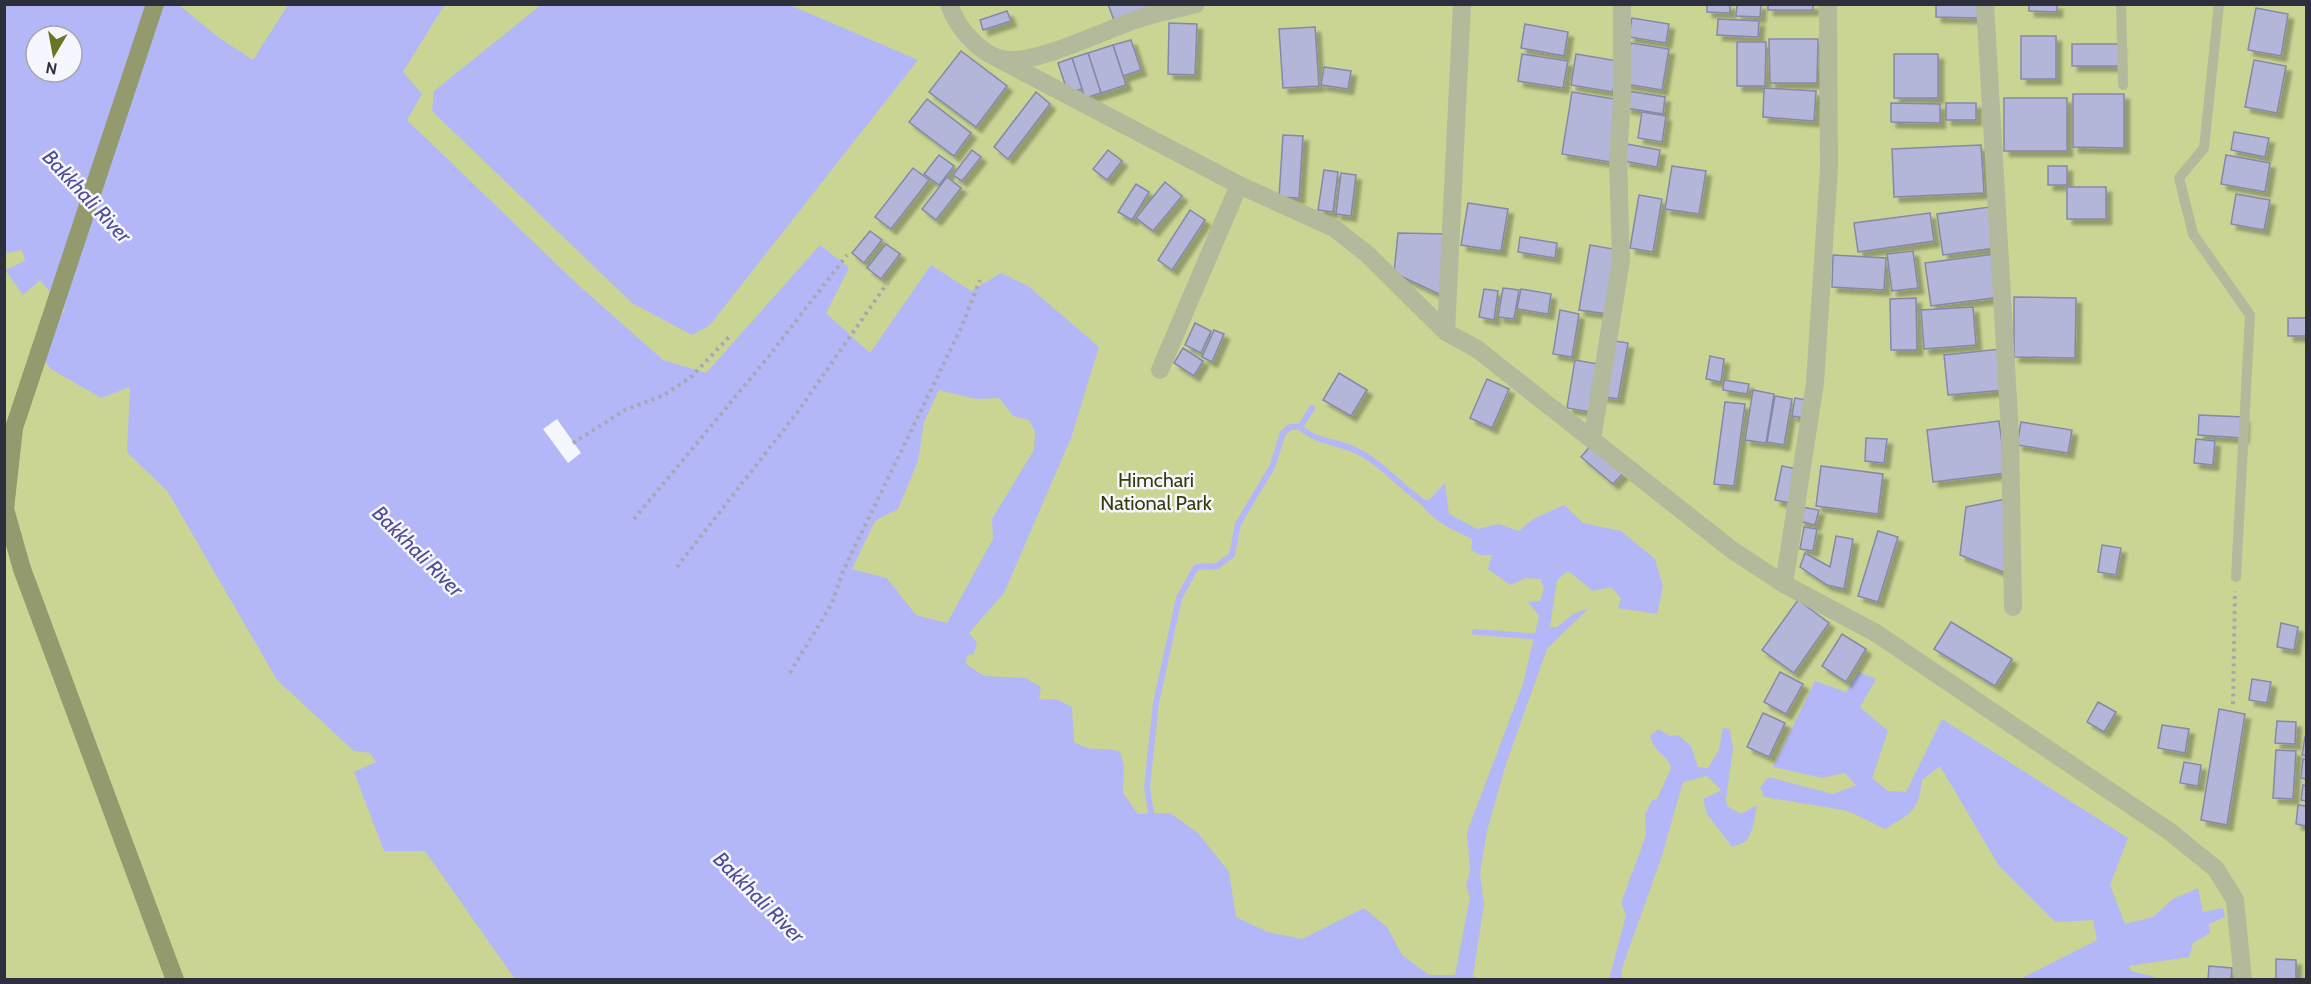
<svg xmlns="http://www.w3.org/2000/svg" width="2311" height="984" font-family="Cabin,sans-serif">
	<defs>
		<filter id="shadow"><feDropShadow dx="5.5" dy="5.5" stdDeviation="1.5" flood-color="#0004"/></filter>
	</defs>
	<rect width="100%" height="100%" fill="#f6f6fe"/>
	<path fill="#cad594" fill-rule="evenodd" d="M5 5H2306V979L5 980ZM36 36H72V72H36Z"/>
	<g fill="#b3b7f7" fill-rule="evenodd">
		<path d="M445 4 403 72 422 94 407 120 575 282 663 360 706 373 820 245 849 268 826 313 870 353 931 265 971 291 1001 273 1028 286 1099 347 1071 438 1004 593 969 633 977 643 974 654 967 655 966 664 984 676 1025 678 1041 687 1039 700 1056 699 1072 707 1074 742C1095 754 1101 745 1120 752L1124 765 1123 793 1138 814 1170 813 1198 833 1229 872 1236 917 1268 932 1302 939 1364 908 1387 927 1402 955 1429 975H1455L1470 897 1466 886 1470 870 1467 832 1523 684 1539 616 1528 602 1540 601 1544 589 1541 579 1526 578 1510 585 1488 569 1492 555H1481L1471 550 1472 539C1450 529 1431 520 1418 500H1429L1445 483 1449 514 1477 529 1499 524 1519 531 1533 519 1564 505 1583 523 1621 531 1655 559 1663 586 1657 614 1618 608 1621 598 1611 587 1593 591 1568 571 1557 580 1550 627H1557L1573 614 1589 608 1547 649 1506 764 1487 831 1480 874 1484 904 1473 976 1479 979H515L425 851H384L354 772 376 762 370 753 354 751 277 680 168 492 127 452 130 387 101 398 51 369 32 345 65 310 40 280 23 295 5 270 25 261 22 250 5 253V5H179L218 37 253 60 288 5ZM36 36H72V72H36ZM939 390 976 399 999 398 1013 416 1029 420 1035 432 1034 450 992 519 993 539 947 623 916 615 887 578 852 569 875 521 898 509 918 461 924 422Z"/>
		<polygon points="541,5 790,5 918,60 710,325 692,335 632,303 432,111 434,91"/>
		<path d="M1859 672 1876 679 1860 707 1888 731 1872 778 1888 791 1906 792 1942 719 2128 838 2110 885 2125 924 2153 917 2173 899 2198 888 2203 912 2223 908 2225 917 2209 924 2210 933 2193 943 2189 957 2129 966 2131 971 2155 977V979H2020L2097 940 2093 920 2055 922 1999 866 1940 766 1922 780C1918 813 1912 812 1885 829L1848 811 1764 797 1760 787 1769 777 1833 794 1856 785 1845 773 1822 778 1773 767 1815 681 1846 692Z"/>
		<path d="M1723 727 1730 730 1733 749 1726 799 1727 806 1741 814 1757 805 1753 827 1747 841 1732 847 1707 814 1703 799 1721 790 1707 776 1683 782 1661 859 1622 968V979H1609L1626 915 1621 903 1646 835 1645 815 1652 800 1657 799 1671 768C1667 753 1656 756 1650 736L1658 729 1670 736 1678 735 1691 746 1698 767 1708 768 1719 750Z"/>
	</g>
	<polygon fill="#f6f6fe" points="557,419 581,453 568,463 543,429"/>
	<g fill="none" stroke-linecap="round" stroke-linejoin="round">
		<g stroke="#b3b7f7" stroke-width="6">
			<polyline points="1300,427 1312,408"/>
			<polyline points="1475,632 1542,637"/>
			<path d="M1152 820 1147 787 1156 703 1179 598 1196 567 1217 566 1232 555 1238 524 1272 467 1283 433 1290 427H1300C1315 442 1336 441 1355 450 1383 463 1401 488 1426 504"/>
		</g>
	</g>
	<g fill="#b3b6d9" stroke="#8688a9" stroke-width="1.5" filter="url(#shadow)">
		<polygon points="1108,4 1154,4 1156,9 1115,23"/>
		<polygon points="1707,4 1730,4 1730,13 1707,12"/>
		<polygon points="1737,4 1761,4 1760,17 1736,16"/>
		<rect x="1768" y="4" width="45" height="6"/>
		<polygon points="1936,4 1979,4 1979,18 1936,17"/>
		<polygon points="2029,4 2057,4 2057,12 2029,11"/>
		<polygon points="2256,8 2288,14 2281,56 2248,50"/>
		<polygon points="1007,11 1011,21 983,30 980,20"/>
		<polygon points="1632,18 1669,24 1666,43 1629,37"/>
		<polygon points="1718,19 1759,21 1758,37 1717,35"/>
		<polygon points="1169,23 1197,24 1195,75 1168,74"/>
		<polygon points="1525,24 1568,32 1564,56 1521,48"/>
		<polygon points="1315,27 1319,86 1283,88 1279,29"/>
		<rect x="2021" y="36" width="35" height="43"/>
		<polygon points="1769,39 1818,39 1817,83 1770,83"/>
		<polygon points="1131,40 1141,70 1123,76 1113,45"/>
		<polygon points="1737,42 1766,42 1765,86 1737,86"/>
		<polygon points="1631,43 1669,49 1662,90 1625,84"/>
		<polygon points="2072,44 2120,44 2119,66 2072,66"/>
		<polygon points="1113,45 1126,85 1101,93 1088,53"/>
		<polygon points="961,51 1007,86 976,127 929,92"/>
		<polygon points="1088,53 1101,93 1085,98 1072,58"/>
		<polygon points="1522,54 1568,61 1563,88 1518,81"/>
		<polygon points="1576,54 1618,61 1613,92 1571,85"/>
		<rect x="1894" y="54" width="44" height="44"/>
		<polygon points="1072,58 1082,89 1068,93 1058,63"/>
		<polygon points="2254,60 2286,66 2277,113 2245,107"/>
		<polygon points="1324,67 1351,71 1348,89 1321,85"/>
		<polygon points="1764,88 1816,91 1814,121 1763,117"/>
		<polygon points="1628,91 1665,97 1663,114 1626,108"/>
		<polygon points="1036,92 1050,104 1008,159 994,147"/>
		<polygon points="1572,92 1620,100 1610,162 1562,154"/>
		<polygon points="2073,94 2124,94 2124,148 2073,147"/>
		<rect x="2004" y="98" width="63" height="53"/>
		<polygon points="927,99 971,133 954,156 909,122"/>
		<polygon points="1891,103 1940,104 1940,123 1891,122"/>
		<rect x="1946" y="103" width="30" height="17"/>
		<polygon points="1642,112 1666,116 1662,142 1638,138"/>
		<polygon points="2234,132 2269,138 2265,157 2231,150"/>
		<polygon points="1283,135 1303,136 1299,198 1279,197"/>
		<polygon points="1627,144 1660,150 1657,167 1624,161"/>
		<polygon points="1981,145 1984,193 1894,197 1892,149"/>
		<polygon points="972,150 981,157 962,181 953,175"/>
		<polygon points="1108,150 1122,161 1107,180 1093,169"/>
		<polygon points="939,155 954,166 939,185 924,174"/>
		<polygon points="2226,155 2270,163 2265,192 2221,184"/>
		<polygon points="1672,166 1706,171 1699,214 1665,209"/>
		<rect x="2048" y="166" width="19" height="19"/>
		<polygon points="913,168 929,180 891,229 875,217"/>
		<polygon points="1324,170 1338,172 1333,212 1318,210"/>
		<polygon points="1341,173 1356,175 1351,216 1336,214"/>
		<polygon points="947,177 961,188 936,220 922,209"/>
		<polygon points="1165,182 1182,196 1153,231 1136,218"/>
		<polygon points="1136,184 1149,192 1132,220 1118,212"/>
		<rect x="2067" y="187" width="39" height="32"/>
		<polygon points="2236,194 2270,200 2264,230 2231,224"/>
		<polygon points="1639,195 1662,199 1653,252 1630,248"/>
		<polygon points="1468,203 1508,209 1501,251 1461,245"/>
		<polygon points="1990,207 1996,248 1943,255 1937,214"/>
		<polygon points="1190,210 1205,220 1172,270 1158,260"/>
		<polygon points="1930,213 1934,241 1858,252 1854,223"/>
		<polygon points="870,231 882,240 864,263 852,253"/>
		<polygon points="1398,233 1450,234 1441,295 1394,273"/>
		<polygon points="1520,237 1557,243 1555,258 1518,252"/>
		<polygon points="886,244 900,254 881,279 867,268"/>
		<polygon points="1590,245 1619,250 1608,314 1579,310"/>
		<polygon points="1913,251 1918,288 1892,291 1887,254"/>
		<polygon points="1995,254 2001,297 1931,306 1925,263"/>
		<polygon points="1833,255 1886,258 1884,290 1832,287"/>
		<polygon points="1503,288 1519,290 1514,319 1498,317"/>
		<polygon points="1484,289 1498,291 1494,320 1479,317"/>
		<polygon points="1521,289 1551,294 1548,314 1517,309"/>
		<polygon points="2014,297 2076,298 2075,358 2014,357"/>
		<polygon points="1916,298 1917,350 1891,350 1890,299"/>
		<polygon points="1973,307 1976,345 1924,349 1921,310"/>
		<polygon points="1560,310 1579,314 1572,357 1553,354"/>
		<rect x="2288" y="318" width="18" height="18"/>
		<polygon points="1195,323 1211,331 1201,353 1185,345"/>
		<polygon points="1214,330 1224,334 1212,362 1202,357"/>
		<polygon points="1609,340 1628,343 1618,399 1600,396"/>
		<polygon points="1183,348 1203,361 1194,376 1174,363"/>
		<polygon points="2001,349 2005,390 1948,395 1944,355"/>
		<polygon points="1710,356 1724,359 1721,382 1706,379"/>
		<polygon points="1575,360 1598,364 1591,412 1567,408"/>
		<polygon points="1339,373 1367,390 1351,416 1323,400"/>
		<polygon points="1487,379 1509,389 1492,428 1470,418"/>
		<polygon points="1724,380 1749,384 1747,394 1723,390"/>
		<polygon points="1753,390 1774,394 1766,443 1745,440"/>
		<polygon points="1775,396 1792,399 1784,445 1767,442"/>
		<polygon points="1795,398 1807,400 1804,418 1792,416"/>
		<polygon points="1725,402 1745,404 1734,486 1714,484"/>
		<polygon points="2199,415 2244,417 2243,438 2198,435"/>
		<polygon points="1999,421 2006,473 1933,482 1927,430"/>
		<polygon points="2021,422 2072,430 2068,453 2017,445"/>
		<polygon points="1866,438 1887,439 1884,463 1865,461"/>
		<polygon points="2196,439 2215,441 2213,465 2194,463"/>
		<polygon points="1592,444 1625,471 1613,484 1581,457"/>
		<polygon points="1782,466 1797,469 1790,503 1775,500"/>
		<polygon points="1821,466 1883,474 1878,514 1816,506"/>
		<polygon points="2006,499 2006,573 1960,555 1966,507"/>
		<polygon points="1802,507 1819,510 1815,525 1799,521"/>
		<polygon points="1804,527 1817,529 1813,551 1800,549"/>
		<polygon points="1878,531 1898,537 1878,602 1858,596"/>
		<polygon points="1836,536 1853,539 1844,589 1827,585 1800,567 1805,553 1830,567"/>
		<polygon points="2102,545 2121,548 2116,575 2098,572"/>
		<polygon points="1798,600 1829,623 1794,673 1762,650"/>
		<polygon points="1951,622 2012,659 1995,686 1934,649"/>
		<polygon points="2281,623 2298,627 2294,650 2277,647"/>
		<polygon points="1842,634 1866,649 1846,682 1822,666"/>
		<polygon points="1780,672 1803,684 1786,714 1764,702"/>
		<polygon points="2252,679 2271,682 2267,703 2249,700"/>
		<polygon points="2098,702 2116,712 2104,732 2087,722"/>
		<polygon points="2219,709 2245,714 2227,825 2201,820"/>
		<polygon points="1763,713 1785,723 1769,757 1747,747"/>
		<polygon points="2277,721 2296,722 2295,744 2275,743"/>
		<polygon points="2162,725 2189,729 2185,753 2158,748"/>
		<polygon points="2305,737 2306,738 2306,756 2302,755"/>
		<polygon points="2276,750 2296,751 2293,799 2273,798"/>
		<polygon points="2303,759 2306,759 2306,779 2301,778"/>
		<polygon points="2184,762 2201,765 2198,786 2180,783"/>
		<polygon points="2303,785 2306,786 2306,801 2301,800"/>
		<polygon points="2298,805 2306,806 2306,826 2296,824"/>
		<polygon points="2276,959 2296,960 2296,980 2276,980"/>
		<polygon points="2209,966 2232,968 2231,980 2208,980"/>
	</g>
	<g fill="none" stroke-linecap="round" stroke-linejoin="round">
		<g stroke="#a6a7b1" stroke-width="4" stroke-dasharray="3 4.5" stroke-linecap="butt">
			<polyline points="573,443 625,410 664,395 691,377 731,335"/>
			<polyline points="634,519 765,361 847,255"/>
			<polyline points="677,567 799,410 888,282"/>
			<polyline points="790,673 832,603 843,571 961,328 980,280"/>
			<polyline points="2233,704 2235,591"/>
		</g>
		<g stroke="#b3b99b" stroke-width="10">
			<polyline points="2121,4 2123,85"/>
			<polyline points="2219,4 2204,148 2179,178 2193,234 2250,315 2236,577"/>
		</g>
		<g stroke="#b3b99b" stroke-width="18">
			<path d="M949 4C957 28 983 60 1011 60 1043 61 1105 30 1138 19 1157 13 1177 9 1196 4"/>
			<polyline points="1985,4 2010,434 2013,607"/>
			<polyline points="997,58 1239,185 1334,228 1367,254 1446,332 1477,349 1732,550 1784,584 1876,633 2169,831 2216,869 2235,900 2243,980"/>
			<polyline points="1446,332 1462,4"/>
			<polyline points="1160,370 1239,185"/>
			<polyline points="1592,440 1621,260 1618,158 1622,98 1622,4"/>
			<polyline points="1784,584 1815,383 1829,168 1828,4"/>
		</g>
		<polyline stroke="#929a6e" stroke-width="18" points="155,4 14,428 5,509 22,569 175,980"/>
	</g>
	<g text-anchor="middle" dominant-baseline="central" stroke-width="5" stroke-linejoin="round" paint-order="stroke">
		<g font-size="20" fill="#373d08" stroke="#f6f6fe">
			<text x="1156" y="480">Himchari<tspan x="1156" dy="23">National Park</tspan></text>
		</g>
		<g font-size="21" font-style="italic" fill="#4f4c98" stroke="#f6f6fe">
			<text transform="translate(87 196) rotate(47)">Bakkhali River</text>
			<text transform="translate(418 551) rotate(45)">Bakkhali River</text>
			<text transform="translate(759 897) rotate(45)">Bakkhali River</text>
		</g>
	</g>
	<rect width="2311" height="984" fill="none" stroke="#2e2f3d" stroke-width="12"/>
	<g transform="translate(54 54) rotate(190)"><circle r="28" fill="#f6f6fe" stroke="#a6a6b1" stroke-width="1.5"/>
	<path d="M0-4.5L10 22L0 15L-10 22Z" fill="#6b751f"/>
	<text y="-9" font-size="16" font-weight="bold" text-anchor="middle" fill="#2e2f3d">N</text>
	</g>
</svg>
